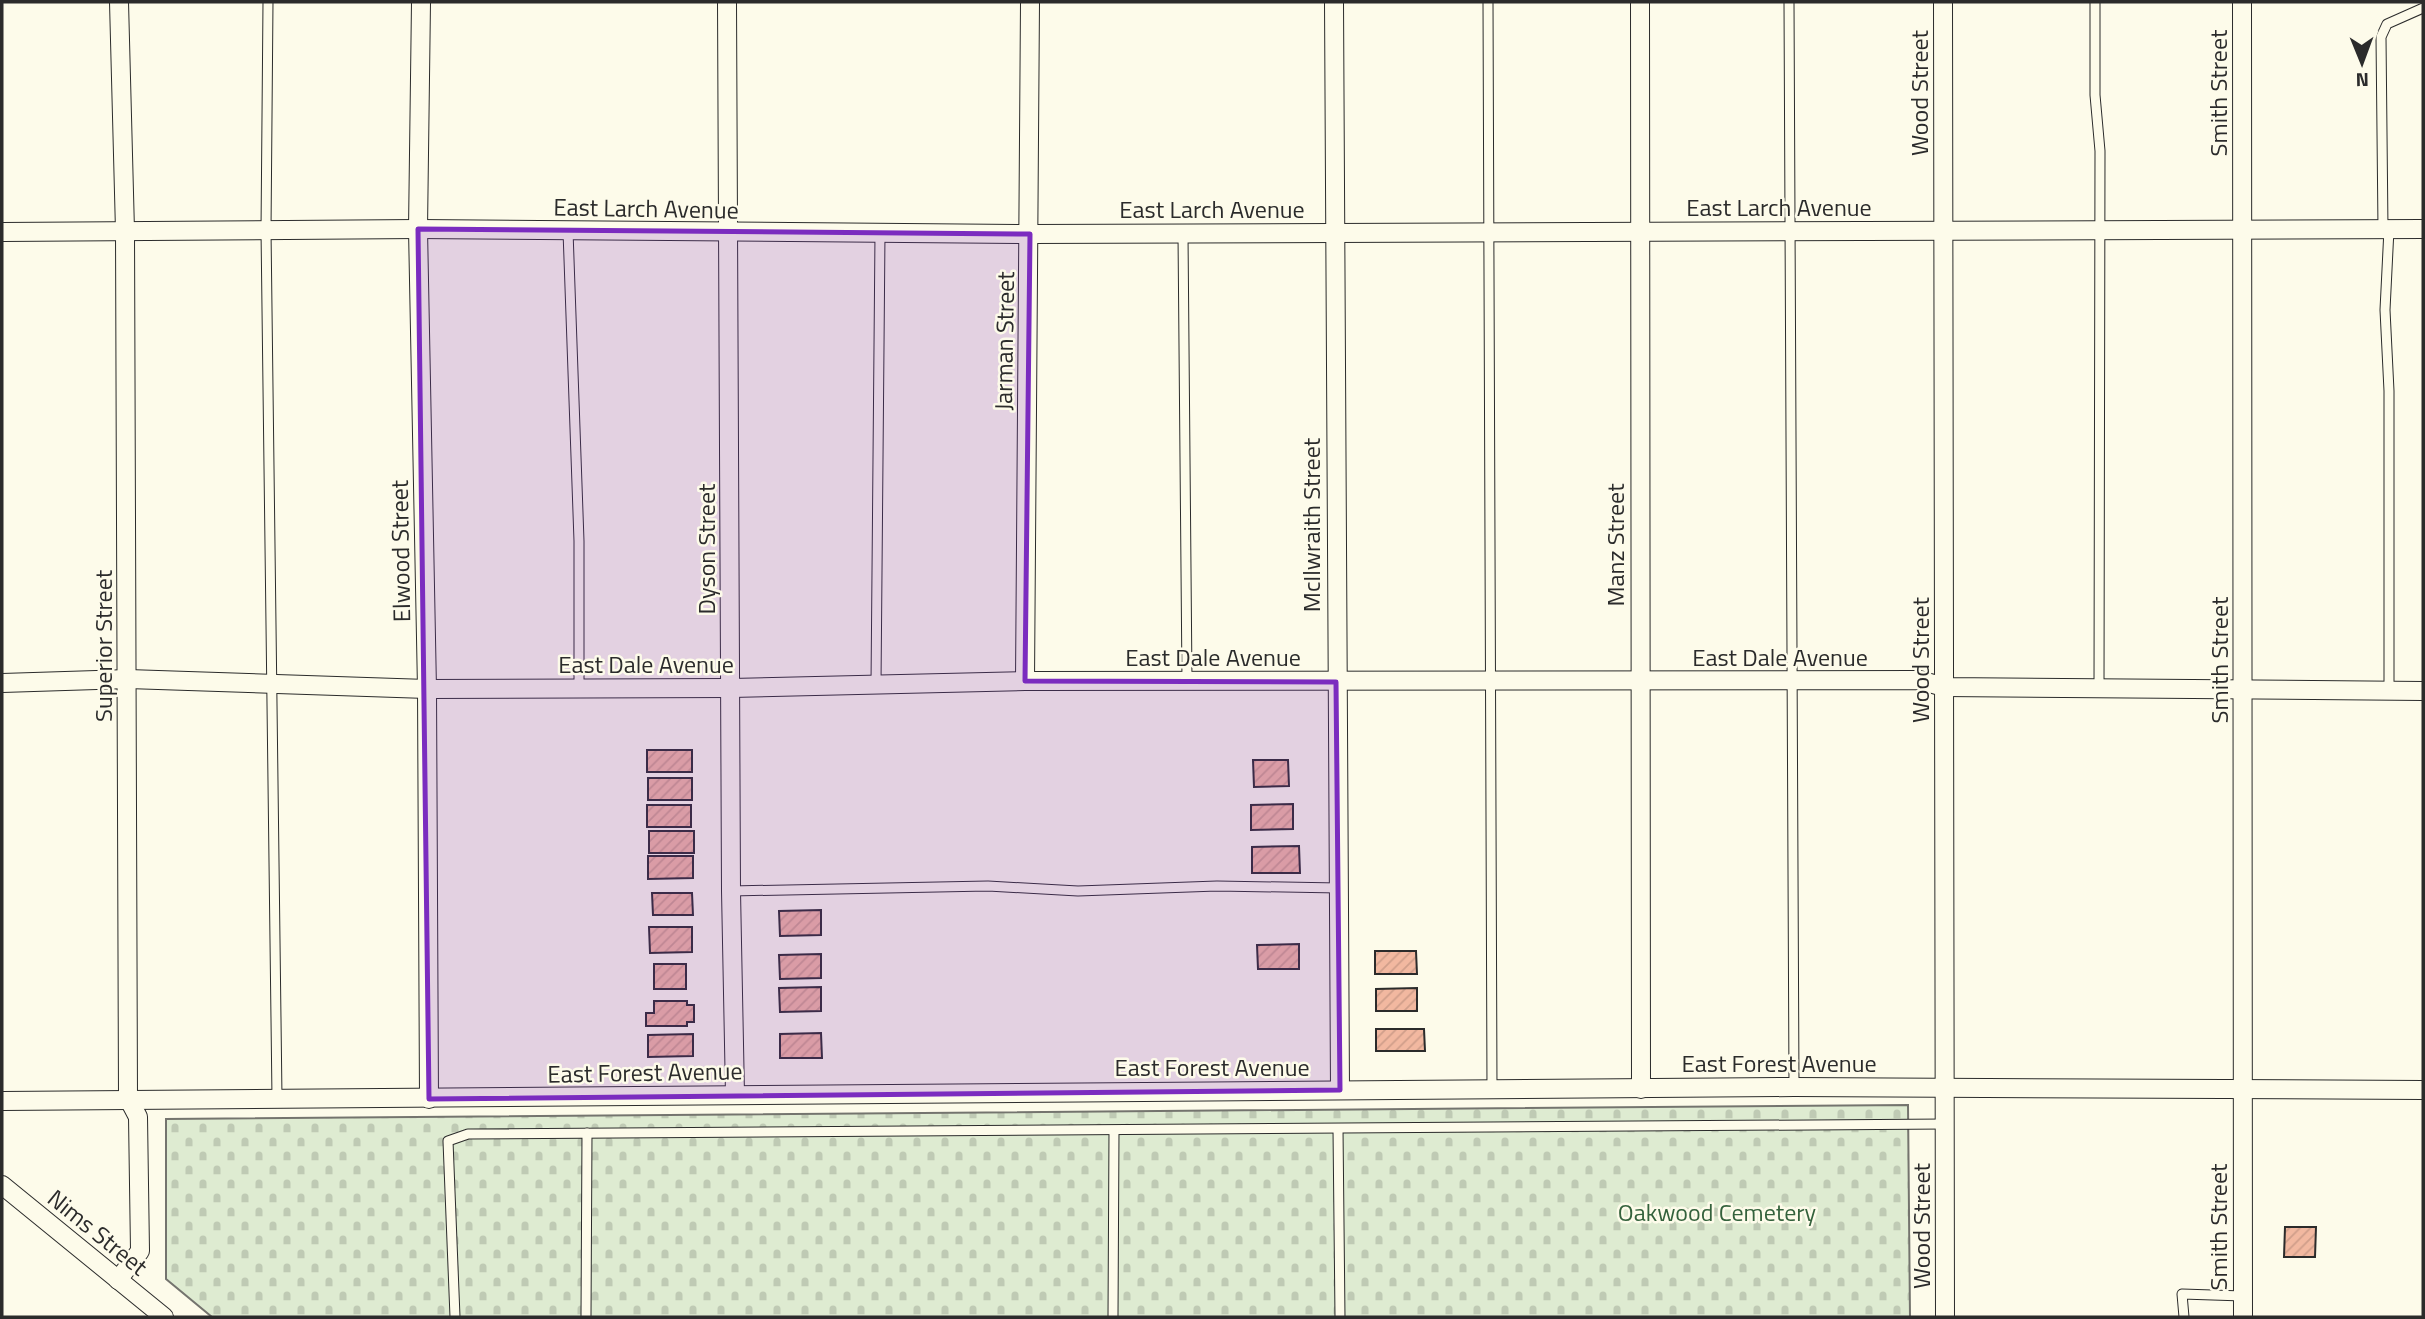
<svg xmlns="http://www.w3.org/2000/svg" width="2425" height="1319" font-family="'Titillium Web',sans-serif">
	<defs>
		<pattern id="cemetery-stones" width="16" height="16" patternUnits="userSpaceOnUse" patternTransform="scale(1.75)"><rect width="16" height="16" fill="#deebd1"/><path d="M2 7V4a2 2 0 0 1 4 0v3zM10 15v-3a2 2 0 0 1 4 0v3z" fill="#bfcab4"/></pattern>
		<pattern id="building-hatch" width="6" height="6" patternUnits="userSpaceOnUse" patternTransform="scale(1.75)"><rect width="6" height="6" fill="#f2b8a0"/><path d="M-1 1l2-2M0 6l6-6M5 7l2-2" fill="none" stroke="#d09e8a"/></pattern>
	</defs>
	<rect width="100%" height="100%" fill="#fdfbea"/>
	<polygon fill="url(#cemetery-stones)" stroke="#74746e" stroke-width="2" points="1908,1105 1910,1317 212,1317 166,1279 166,1119"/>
	<g fill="url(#building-hatch)" stroke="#2b2b2b" stroke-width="2">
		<rect x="647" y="750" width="45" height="22"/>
		<polygon points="1253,760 1288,760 1289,786 1254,787"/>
		<rect x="648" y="778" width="44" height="22"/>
		<polygon points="1293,804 1293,829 1251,830 1251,805"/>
		<rect x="647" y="805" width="44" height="22"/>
		<rect x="649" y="831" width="45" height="22"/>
		<polygon points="1299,846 1300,873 1252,873 1252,847"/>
		<polygon points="648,856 693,856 693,878 648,879"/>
		<polygon points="652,893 692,893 693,915 653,915"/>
		<polygon points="821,910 821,935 780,936 779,911"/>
		<polygon points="649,927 692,927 692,952 650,953"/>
		<polygon points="1299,944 1299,969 1258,969 1257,945"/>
		<polygon points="1375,951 1416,951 1417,974 1375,974"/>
		<polygon points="821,954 821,978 780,979 779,955"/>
		<rect x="654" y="964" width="32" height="25"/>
		<polygon points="821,987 821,1011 780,1012 779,988"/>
		<polygon points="1417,988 1417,1011 1376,1011 1376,989"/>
		<polygon points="654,1001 687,1001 687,1005 694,1005 694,1022 687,1022 687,1026 646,1026 646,1013 654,1013"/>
		<polygon points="1376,1029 1424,1029 1425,1051 1376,1051"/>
		<polygon points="821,1033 822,1058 780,1058 780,1034"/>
		<polygon points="693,1034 693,1056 648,1057 648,1035"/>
		<polygon points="2285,1227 2316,1227 2315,1257 2284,1257"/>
	</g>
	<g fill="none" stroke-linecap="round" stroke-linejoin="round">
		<defs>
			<g id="service">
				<polyline points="268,2 266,230 277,1098"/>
				<polyline points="1488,2 1492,1090"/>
				<polyline points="1789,2 1794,1087"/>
				<polyline points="2095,2 2095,95 2100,151 2099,689"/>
				<polyline points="2383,229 2381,37 2387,24 2423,8"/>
				<polyline points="568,231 579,541 579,689"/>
				<polyline points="1183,234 1187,681"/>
				<polyline points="876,685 880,234"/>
				<polyline points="2389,691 2389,391 2385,310 2389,229"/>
				<polyline points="731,891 988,886 1078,891 1217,886 1339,888"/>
				<polyline points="1338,1129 1340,1317"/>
				<polyline points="455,1317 448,1141 468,1134 1945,1124"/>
				<polyline points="586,1317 587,1133"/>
				<polyline points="1113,1317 1114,1131"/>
				<polyline points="2184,1317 2182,1294 2243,1296"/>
			</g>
			<g id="minor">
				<polyline points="421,2 418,229 427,689 429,1099"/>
				<polyline points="727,2 731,891 735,1095"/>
				<polyline points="1334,2 1340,1090"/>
				<polyline points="1640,2 1641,1089"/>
				<polyline points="1943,2 1945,1317"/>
				<polyline points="2242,2 2243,1317"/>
				<polyline points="2,232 418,229 1030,234 2423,229"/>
				<polyline points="1025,681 1030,2"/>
				<polyline points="2,683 128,679 427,689 731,688 1025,681 1919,680 1944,687 2423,691"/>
				<polyline points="2,1101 1794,1087 2423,1090"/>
				<polyline points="2,1185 164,1317"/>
				<polyline points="118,1280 140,1251 138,1117 128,1098 125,231 119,2"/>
			</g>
		</defs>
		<use href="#service" stroke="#2b2b2b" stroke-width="11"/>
		<use href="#minor" stroke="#2b2b2b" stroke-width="20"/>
		<use href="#service" stroke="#fdfbea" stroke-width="9"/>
		<use href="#minor" stroke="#fdfbea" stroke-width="18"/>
	</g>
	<path fill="#7b2cbf" fill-opacity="0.2" stroke="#7b2cbf" stroke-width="5" stroke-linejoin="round" d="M418 229 1030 234 1025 681 1336 682 1340 1090 429 1099Z"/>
	<g text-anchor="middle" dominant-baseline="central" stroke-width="5" stroke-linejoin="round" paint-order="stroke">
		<g font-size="24" fill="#2b2b2b" stroke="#fdfbea">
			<text transform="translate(1919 93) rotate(-90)">Wood Street</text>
			<text transform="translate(2218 93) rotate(-90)">Smith Street</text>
			<text x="1779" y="207">East Larch Avenue</text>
			<text transform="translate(646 208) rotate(1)">East Larch Avenue</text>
			<text x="1212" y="209">East Larch Avenue</text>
			<text transform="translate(1004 341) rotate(-89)">Jarman Street</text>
			<text transform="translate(1311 525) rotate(-90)">McIlwraith Street</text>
			<text transform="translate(1615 545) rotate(-90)">Manz Street</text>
			<text transform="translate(706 549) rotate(-90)">Dyson Street</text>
			<text transform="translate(400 551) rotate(-91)">Elwood Street</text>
			<text transform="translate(103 646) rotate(-90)">Superior Street</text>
			<text x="1213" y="657">East Dale Avenue</text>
			<text x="1780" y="657">East Dale Avenue</text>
			<text transform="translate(1920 660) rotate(-90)">Wood Street</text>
			<text transform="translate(2219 660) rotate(-90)">Smith Street</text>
			<text x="646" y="664">East Dale Avenue</text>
			<text x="1779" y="1063">East Forest Avenue</text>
			<text x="1212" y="1067">East Forest Avenue</text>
			<text transform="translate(645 1072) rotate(-1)">East Forest Avenue</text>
			<text transform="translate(1921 1226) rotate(-90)">Wood Street</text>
			<text transform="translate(2218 1227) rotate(-90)">Smith Street</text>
			<text transform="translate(98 1232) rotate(39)">Nims Street</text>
		</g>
		<g font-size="24" fill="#34623c" stroke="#fdfbea">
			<text x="1717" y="1212">Oakwood Cemetery</text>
		</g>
	</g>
	<rect width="2425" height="1319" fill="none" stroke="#2b2b2b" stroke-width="7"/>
	<g transform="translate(2362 63) rotate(179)" stroke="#fdfbea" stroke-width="5" paint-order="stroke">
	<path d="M0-5L12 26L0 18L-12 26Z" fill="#2b2b2b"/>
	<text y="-10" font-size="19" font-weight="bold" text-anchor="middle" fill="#2b2b2b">N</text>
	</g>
</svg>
